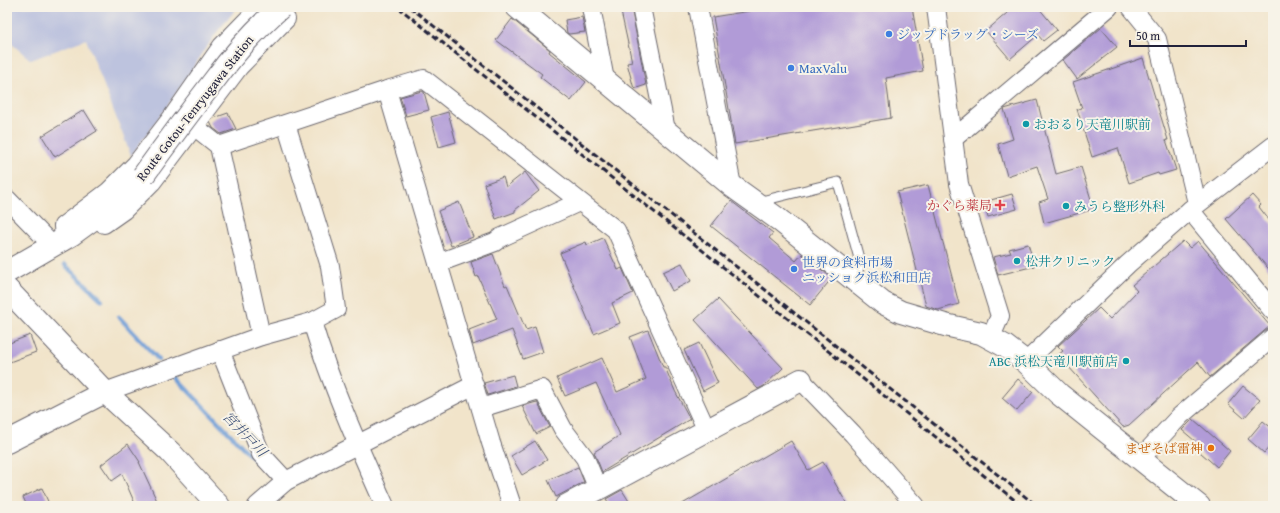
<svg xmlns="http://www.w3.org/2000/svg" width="1280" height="513" font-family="'Gentium Book Plus','Noto Serif JP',serif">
	<rect width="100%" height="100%" fill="#f7f3e8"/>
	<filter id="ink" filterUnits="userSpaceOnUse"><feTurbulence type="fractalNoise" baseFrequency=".025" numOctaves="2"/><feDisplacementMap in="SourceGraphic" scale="8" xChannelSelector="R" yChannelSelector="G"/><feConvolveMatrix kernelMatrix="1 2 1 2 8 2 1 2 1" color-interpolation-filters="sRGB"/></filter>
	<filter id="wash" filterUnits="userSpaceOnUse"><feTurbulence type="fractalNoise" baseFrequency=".012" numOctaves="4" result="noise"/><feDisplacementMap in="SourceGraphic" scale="16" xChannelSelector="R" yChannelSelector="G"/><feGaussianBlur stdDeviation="0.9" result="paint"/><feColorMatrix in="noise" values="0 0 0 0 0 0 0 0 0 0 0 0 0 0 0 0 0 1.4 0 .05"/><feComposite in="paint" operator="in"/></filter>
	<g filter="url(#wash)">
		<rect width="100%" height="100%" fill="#f1e4ca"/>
		<polygon fill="#bdc3de" points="7,7 238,7 217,32 168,105 131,156 86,39 31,60 7,40"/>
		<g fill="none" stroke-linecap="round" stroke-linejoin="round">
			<g stroke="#6d9cd6" stroke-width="4.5">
				<polyline points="65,265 102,300"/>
				<polyline points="119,317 159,360"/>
				<polyline points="174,376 257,462"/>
			</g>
		</g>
		<g id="blocks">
			<g fill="#b19bd7">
				<polygon points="620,7 631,7 646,85 634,89 627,63 632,62"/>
				<polygon points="774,7 912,7 923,71 886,78 891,118 735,144 713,17"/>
				<polygon points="1014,7 1038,7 1057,30 1043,41 1038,35 1010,59 986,31"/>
				<polygon points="582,17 585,32 569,34 567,33 565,20"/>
				<polygon points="512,19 550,50 549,52 586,82 571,101 540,77 542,74 496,40"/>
				<polygon points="1101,28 1117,47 1077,79 1063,60"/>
				<polygon points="1143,58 1168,140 1166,140 1176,170 1159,175 1158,173 1129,183 1118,148 1092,157 1077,109 1082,108 1073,82"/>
				<polygon points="422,91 424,92 429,110 406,116 400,97"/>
				<polygon points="1037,100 1056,174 1081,167 1094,209 1044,223 1039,202 1048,199 1037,166 1007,176 998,144 1013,139 1004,109"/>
				<polygon points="84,110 97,131 55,157 42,136"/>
				<polygon points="448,112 456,142 439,147 431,117"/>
				<polygon points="228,113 236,129 221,134 213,128 210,122 214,118"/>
				<polygon points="525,172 539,191 515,210 515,212 496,219 484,184 503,177 506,187"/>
				<polygon points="928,185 959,304 938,310 926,306 897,192"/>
				<polygon points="1012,194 1017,209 988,217 984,202"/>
				<polygon points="1252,195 1261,205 1259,207 1273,225 1273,274 1226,219"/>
				<polygon points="731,201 773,233 769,238 796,261 802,254 832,278 810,305 711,226"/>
				<polygon points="459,202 473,237 451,246 438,211"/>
				<polygon points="603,238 618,270 622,268 633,293 612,303 620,323 594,334 560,253 586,242 587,245"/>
				<polygon points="1183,241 1190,248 1198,241 1270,326 1210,377 1198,362 1129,425 1123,427 1058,355 1063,351 1058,346 1099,308 1110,319 1137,291 1132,285"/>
				<polygon points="1028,244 1035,266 998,275 993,257 1011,253 1009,249"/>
				<polygon points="493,254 505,286 507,285 526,330 535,327 543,352 523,359 512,330 473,345 469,330 497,319 478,276 476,277 471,262"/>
				<polygon points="682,263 691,281 672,291 663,272"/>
				<polygon points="718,299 783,368 764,386 758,389 695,320"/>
				<polygon points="648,330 663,367 665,367 675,391 690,419 602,472 594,452 620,435 596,383 565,396 557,378 602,358 617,392 646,379 630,337"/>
				<polygon points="30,335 36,352 7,363 7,344"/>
				<polygon points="699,343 718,383 703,391 684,350"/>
				<polygon points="513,375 516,386 488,395 484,383"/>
				<polygon points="1018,379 1033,392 1017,411 1002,398"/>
				<polygon points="1243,386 1260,400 1244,418 1228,404"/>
				<polygon points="537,402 550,427 536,434 522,406"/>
				<polygon points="1193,419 1230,451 1217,467 1192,445 1195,441 1182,430"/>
				<polygon points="1263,421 1273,429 1273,443 1264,453 1248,439"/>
				<polygon points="535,441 547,460 522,475 511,456"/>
				<polygon points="791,441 808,470 823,462 848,506 679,506"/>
				<polygon points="128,444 140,462 139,462 157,501 147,506 136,506 122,474 112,481 101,465"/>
				<polygon points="578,467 584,482 556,497 548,480"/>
				<polygon points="42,488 50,506 27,506 23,497"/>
				<polygon points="622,490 632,506 611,506 606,499"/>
			</g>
		</g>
	</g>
	<g filter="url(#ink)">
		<use href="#blocks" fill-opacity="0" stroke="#6a666d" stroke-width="1"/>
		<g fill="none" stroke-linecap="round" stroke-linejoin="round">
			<defs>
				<polyline id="lane" points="758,202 838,182 860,262 856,280"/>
				<g id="street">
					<polyline points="591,7 605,80"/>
					<polyline points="641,7 666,130"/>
					<polyline points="698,7 732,186"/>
					<polyline points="936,7 959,184 1000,316 991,337"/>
					<polyline points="1131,7 1157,39 1197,203"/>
					<polyline points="387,90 491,443 512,506"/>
					<polyline points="286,124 330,266 336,309 312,322"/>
					<polyline points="194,126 219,146 261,336"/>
					<polyline points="953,139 1109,7"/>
					<polyline points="219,146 387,90 424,79 616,230 707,431"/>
					<polyline points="7,199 53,246"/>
					<polyline points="1190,210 1273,146"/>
					<polyline points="104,224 124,210 152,182 239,67 286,19 275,7"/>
					<polyline points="64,239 63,226 108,192 136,164 173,116 222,46 260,7"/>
					<polyline points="438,263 495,242 500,238 579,202"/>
					<polyline points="220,350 261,454 286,481"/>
					<polyline points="1026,362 1128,264 1190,210 1273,311"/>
					<polyline points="801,380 853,434 916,506"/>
					<path d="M105 392 261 336 312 322C331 385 358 446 385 506"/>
					<polyline points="481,408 542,389 563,429 585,458 598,489"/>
					<polyline points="1140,459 1180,416 1273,337"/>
					<polyline points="257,506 286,481 474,385"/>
				</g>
				<g id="secondary">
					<polyline points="517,7 732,186 778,219 883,303 901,312 945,325 981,333 1005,346 1026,362 1059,394 1199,506"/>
					<polyline points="7,272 71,235 115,203 143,176"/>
					<polyline points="7,289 105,392 170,452 219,506"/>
					<polyline points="7,442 105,392"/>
					<polyline points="566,506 801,380"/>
				</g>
			</defs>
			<use href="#lane" stroke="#6a666d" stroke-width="11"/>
			<use href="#street" stroke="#6a666d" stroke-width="20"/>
			<use href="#secondary" stroke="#6a666d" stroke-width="24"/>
			<use href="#lane" stroke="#fff" stroke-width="9"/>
			<use href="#street" stroke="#fff" stroke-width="18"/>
			<use href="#secondary" stroke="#fff" stroke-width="22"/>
			<g stroke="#22223b" stroke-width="3" stroke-dasharray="6 3" stroke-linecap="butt">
				<polyline points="398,7 1022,506"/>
				<polyline points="410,7 1037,506"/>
			</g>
			<defs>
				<path id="secondary-bridge" d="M143 176C166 144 189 113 213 82 233 55 255 29 281 7"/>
			</defs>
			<use href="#secondary-bridge" stroke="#6a666d" stroke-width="24" stroke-linecap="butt"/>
			<use href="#secondary-bridge" stroke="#fff" stroke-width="22"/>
		</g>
	</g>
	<g fill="#3f7fe0" stroke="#f7f3e8" stroke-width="1.5">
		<circle cx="889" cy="34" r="4"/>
		<circle cx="791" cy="68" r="4"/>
		<circle cx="794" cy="269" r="4"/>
	</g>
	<g fill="#0f9aa8" stroke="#f7f3e8" stroke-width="1.5">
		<circle cx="1026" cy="124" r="4"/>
		<circle cx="1066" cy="206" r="4"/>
		<circle cx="1017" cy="261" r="4"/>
		<circle cx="1126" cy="361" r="4"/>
	</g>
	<path fill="#e0444e" stroke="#f7f3e8" stroke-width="1.5" d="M998 199h4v4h4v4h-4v4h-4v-4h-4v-4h4z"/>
	<circle fill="#e8710a" stroke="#f7f3e8" stroke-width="1.5" cx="1211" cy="448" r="4"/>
	<g text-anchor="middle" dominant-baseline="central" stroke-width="4" stroke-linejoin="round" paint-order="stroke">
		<g font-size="13" fill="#366cbe" stroke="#f7f3e8" text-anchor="start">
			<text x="897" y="34">ジップドラッグ・シーズ</text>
			<text x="799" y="68">MaxValu</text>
			<text x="802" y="262">世界の食料市場<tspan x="802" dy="15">ニッショク浜松和田店</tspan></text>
		</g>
		<g font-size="13" fill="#22223b" stroke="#f7f3e8">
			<text transform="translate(195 108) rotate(-52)">Route Gotou-Tenryugawa Station</text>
		</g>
		<g font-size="13" fill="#0d838f" stroke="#f7f3e8" text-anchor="start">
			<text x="1034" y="124">おおるり天竜川駅前</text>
			<text x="1074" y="206">みうら整形外科</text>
			<text x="1025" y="261">松井クリニック</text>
			<text x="1118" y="361" text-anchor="end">ABC 浜松天竜川駅前店</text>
		</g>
		<g font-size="13" fill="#be3a42" stroke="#f7f3e8" text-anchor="end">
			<text x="992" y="205">かぐら薬局</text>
		</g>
		<g font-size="13" fill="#c56008" stroke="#f7f3e8" text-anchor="end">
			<text x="1203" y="448">まぜそば雷神</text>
		</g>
		<g font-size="14" font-style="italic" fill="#405379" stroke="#f7f3e8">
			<text transform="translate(245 434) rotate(46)">宮井戸川</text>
		</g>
	</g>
	<rect width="1280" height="513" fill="none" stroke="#f7f3e8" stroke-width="24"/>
	<path d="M1130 40v6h116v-6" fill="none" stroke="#22223b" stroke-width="2"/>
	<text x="1136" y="40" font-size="12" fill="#22223b" stroke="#f7f3e8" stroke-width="3" paint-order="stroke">50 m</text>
</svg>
